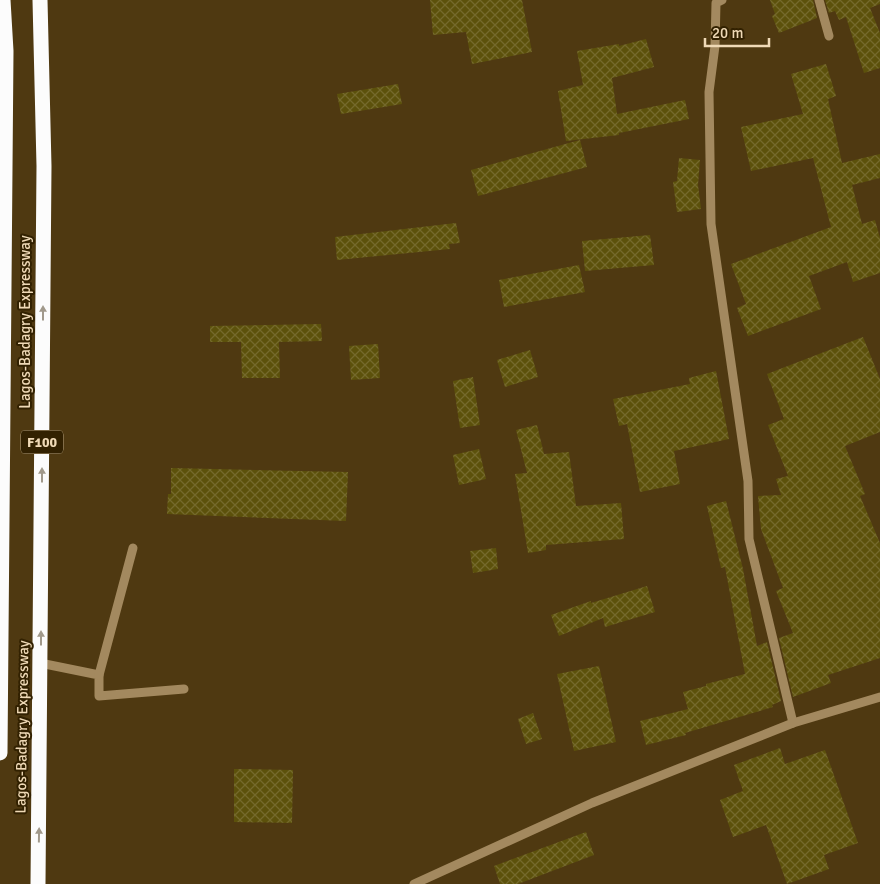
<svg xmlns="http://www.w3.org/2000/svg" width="880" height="884" font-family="Signika,sans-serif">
	<defs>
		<pattern id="building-cross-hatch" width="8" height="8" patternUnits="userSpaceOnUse" patternTransform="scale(1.25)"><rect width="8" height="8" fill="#5c510b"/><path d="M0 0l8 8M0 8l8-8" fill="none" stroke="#74692c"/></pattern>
	</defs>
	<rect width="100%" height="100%" fill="#4f3911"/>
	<g fill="url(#building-cross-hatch)">
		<polygon points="430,0 522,0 532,52 472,64 466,32 433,35"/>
		<polygon points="770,0 813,0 817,18 779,33 772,16 775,14"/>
		<polygon points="825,0 880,0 880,4 870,8 880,33 880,68 864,73 846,17 839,20 835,11 829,13"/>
		<polygon points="646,39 654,67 612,78 617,114 685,100 689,119 619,133 619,135 566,141 558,91 583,85 577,51 619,44 619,46"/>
		<polygon points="826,64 836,96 828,99 842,163 880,154 880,178 852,185 862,224 875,220 880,238 880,273 853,282 847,262 809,276 821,309 748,336 737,308 746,304 731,264 831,227 813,158 751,171 741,127 803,114 791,74"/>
		<polygon points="398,84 402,104 341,114 337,94"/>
		<polygon points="580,140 587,167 478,196 471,170"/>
		<polygon points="679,158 700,160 698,185 701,209 677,212 673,182 677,181"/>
		<polygon points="456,223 460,243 449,244 450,249 337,260 335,237"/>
		<polygon points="650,235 654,265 585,271 582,241"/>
		<polygon points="579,265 585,292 504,307 499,280"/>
		<polygon points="321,324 322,341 279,342 280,378 242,378 241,342 210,342 210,326"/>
		<polygon points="863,337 880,379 880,432 845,446 865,494 860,496 880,543 880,658 828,675 831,683 793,697 779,638 793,633 776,591 783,588 761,529 758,496 781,495 776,479 788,476 768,425 784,419 767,374"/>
		<polygon points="378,344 380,378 351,380 349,346"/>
		<polygon points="530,350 538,377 505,387 497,360"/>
		<polygon points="716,371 729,439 674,451 680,484 640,492 627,424 619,426 613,399 690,384 689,378"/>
		<polygon points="473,377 480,425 460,428 453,381"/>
		<polygon points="537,425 544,454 569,452 576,506 621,503 624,539 546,545 546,550 528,553 515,474 527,473 516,430"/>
		<polygon points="479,449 486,479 459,485 453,455"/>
		<polygon points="171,468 348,472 346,521 167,514 168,494 171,494"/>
		<polygon points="726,501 743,569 757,646 767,642 781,701 772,705 773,707 685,733 686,735 646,745 640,721 688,709 683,692 706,686 706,684 745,674 725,567 721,568 707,506"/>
		<polygon points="496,548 498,569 473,573 470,551"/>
		<polygon points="647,586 655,612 605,627 603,618 559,636 551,615 591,601 591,603"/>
		<polygon points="599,666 616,742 574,751 557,674"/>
		<polygon points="533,713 542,739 526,744 518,719"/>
		<polygon points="780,748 785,764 825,750 858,843 824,855 829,869 787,884 766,825 733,837 720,800 743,791 734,765"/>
		<polygon points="234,769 293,770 292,823 234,822"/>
		<polygon points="586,832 594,855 518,884 500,884 494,866"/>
	</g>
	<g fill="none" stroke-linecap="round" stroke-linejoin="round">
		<g stroke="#a3895f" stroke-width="9">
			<polyline points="722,0 716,3 715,46 709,92 711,224 748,481 749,539 793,723"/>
			<polyline points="819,0 829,36"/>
			<polyline points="40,663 99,675 99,696 184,689"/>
			<polyline points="99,675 133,548"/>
			<polyline points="414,884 592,803 793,723 880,697"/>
		</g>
		<g stroke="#fcfcfc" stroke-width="15">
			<polyline points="0,753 6,51 3,0"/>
			<polyline points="38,884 44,166 40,0"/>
		</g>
	</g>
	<defs><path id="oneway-solid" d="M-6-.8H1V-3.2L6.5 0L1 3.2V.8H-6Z" transform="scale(1.25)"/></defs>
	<g fill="#a1998b">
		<use href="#oneway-solid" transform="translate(43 313) rotate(-90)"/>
		<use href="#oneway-solid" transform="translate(42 475) rotate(-90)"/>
		<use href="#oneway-solid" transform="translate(41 638) rotate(-90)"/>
		<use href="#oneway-solid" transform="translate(39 835) rotate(-89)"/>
	</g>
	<g text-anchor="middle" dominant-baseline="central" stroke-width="4" stroke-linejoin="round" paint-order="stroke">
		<rect fill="#322101" stroke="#b6a280" stroke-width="1" x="21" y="430.5" width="42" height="23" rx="4"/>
		<g font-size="14" font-weight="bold" fill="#efd9b6">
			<text x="42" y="442">F100</text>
		</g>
		<g font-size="15" fill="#efd9b6" stroke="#322101">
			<text transform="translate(25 322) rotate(-90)">Lagos-Badagry Expressway</text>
			<text transform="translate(22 727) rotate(-89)">Lagos-Badagry Expressway</text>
		</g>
	</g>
	<path d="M705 38v8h64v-8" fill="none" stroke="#efd9b6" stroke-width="2.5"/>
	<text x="712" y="38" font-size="15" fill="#efd9b6" stroke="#322101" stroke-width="4" paint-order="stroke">20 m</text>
</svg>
